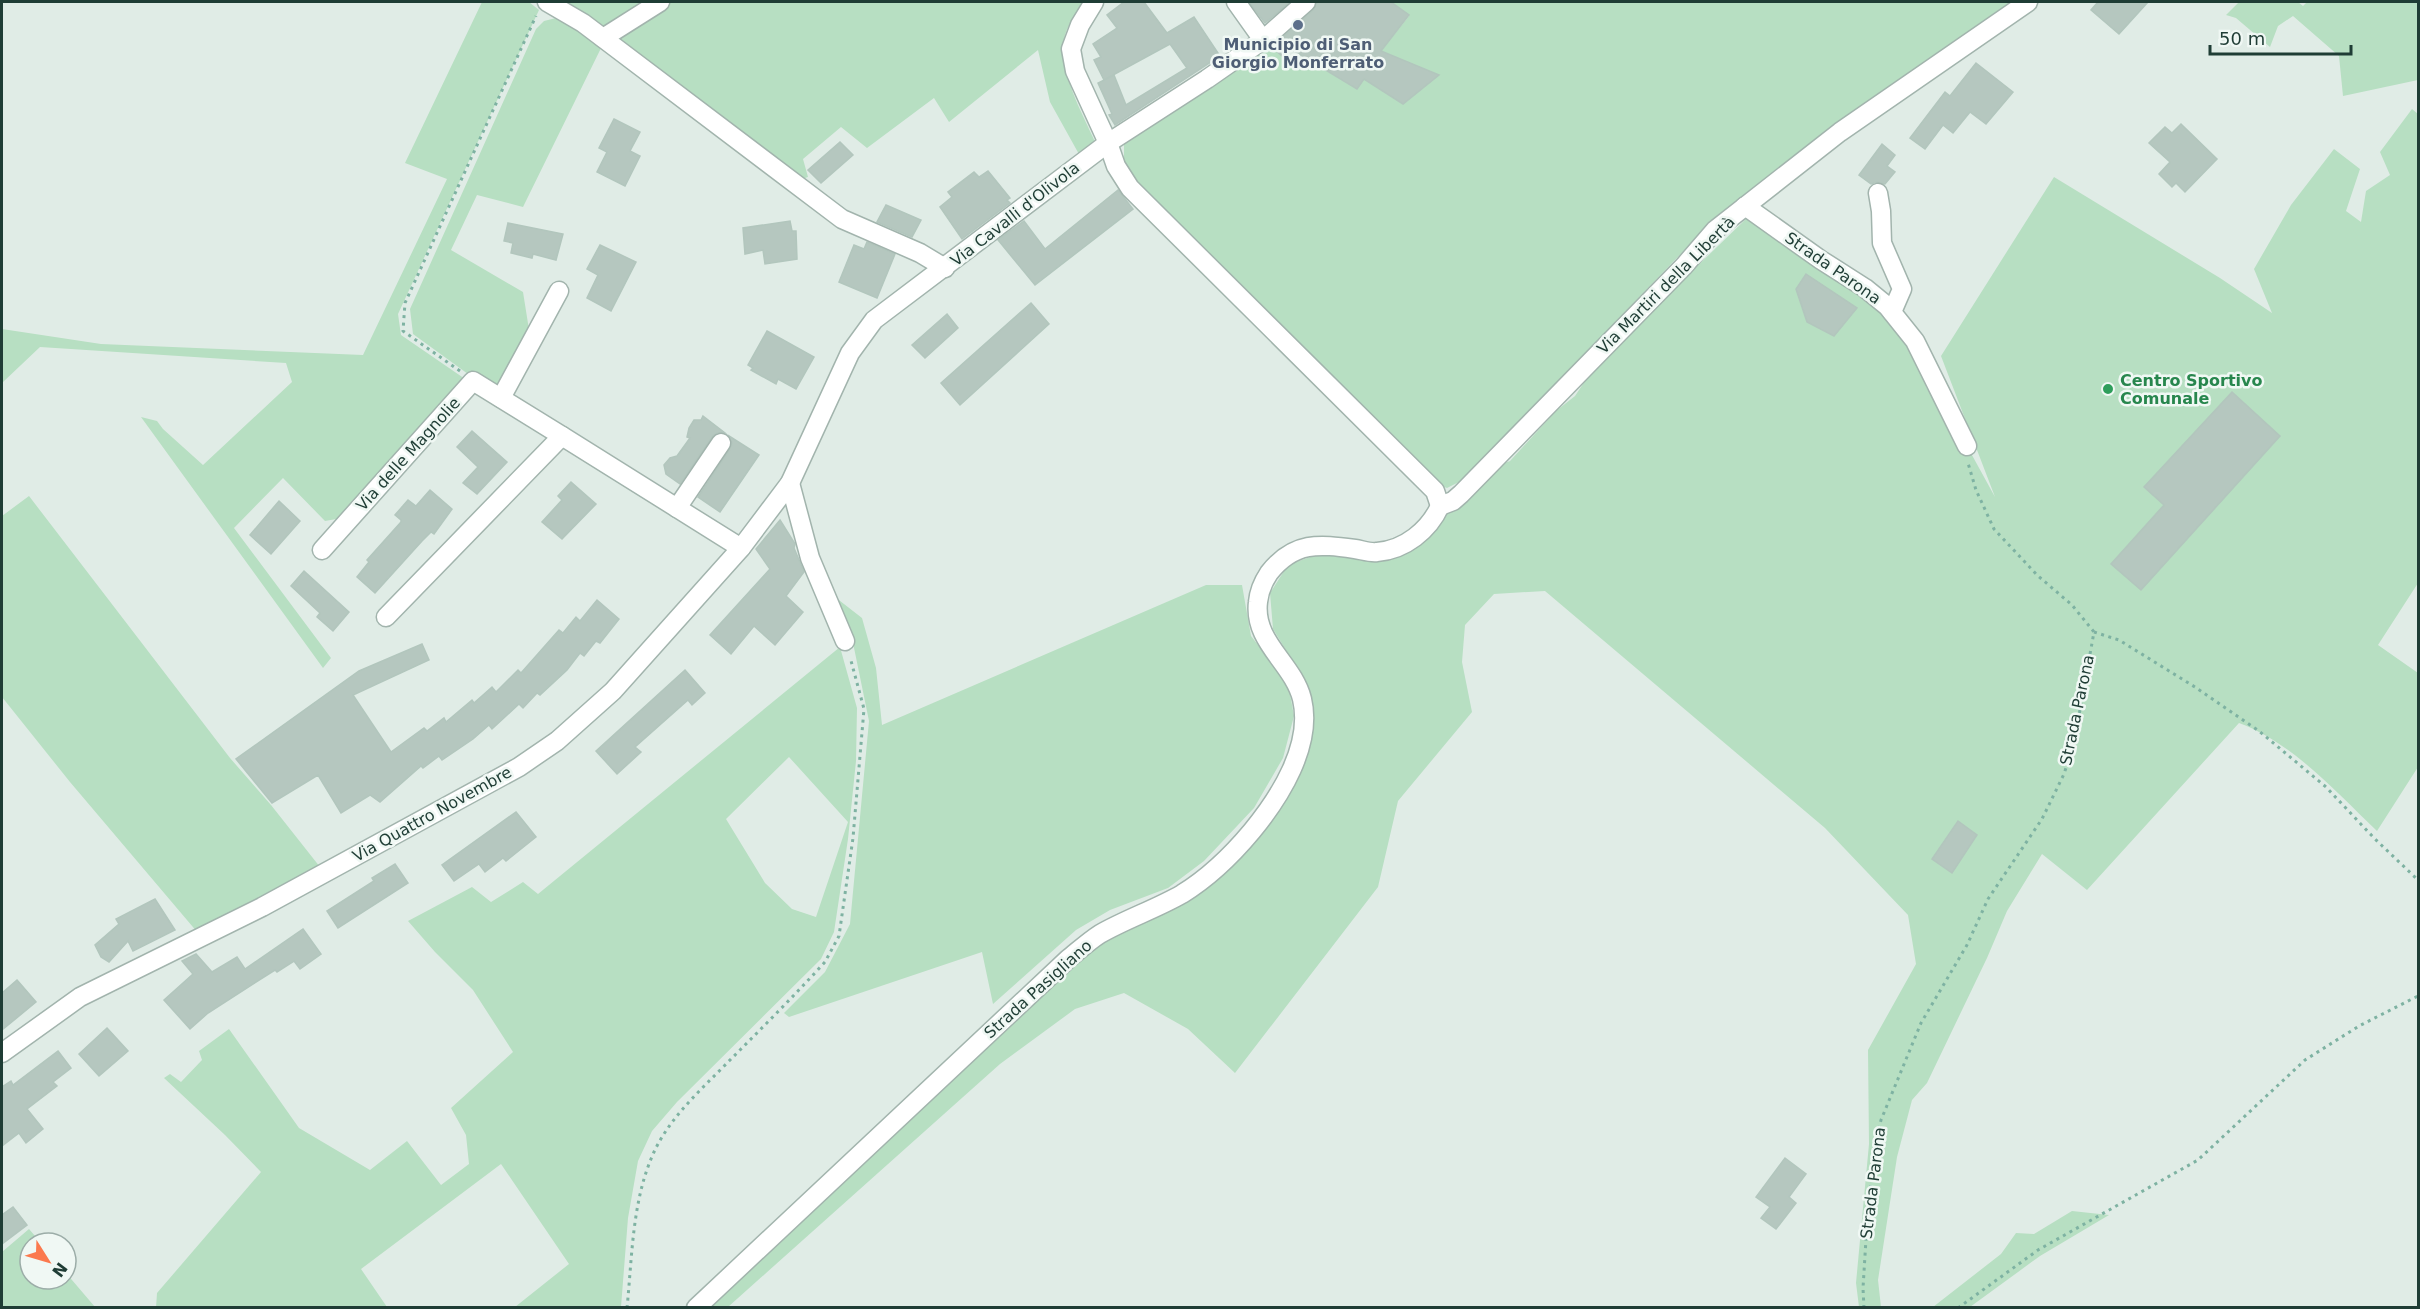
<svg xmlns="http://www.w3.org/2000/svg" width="2420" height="1309" font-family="'DejaVu Sans',sans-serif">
	<rect width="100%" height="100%" fill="#e0ece6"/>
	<g fill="#b7dfc2" fill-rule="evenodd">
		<polygon points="482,2 529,2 539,10 398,314 401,335 468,381 342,518 325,521 283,478 234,528 331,658 323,668 141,417 157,421 163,429 203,465 292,382 286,363 40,347 2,383 2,329 101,344 363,355 447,179 405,163"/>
		<path d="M546 2H1083C1077 12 1066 27 1064 39 1060 76 1083 114 1097 146L1080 156 1050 102 1038 50 949 122 934 98 867 148 841 127 803 159 808 177 799 180Z"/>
		<polygon points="1391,2 2014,2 1719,214 1465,479 1447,488 1434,483 1135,183 1124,165 1124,138 1269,45 1299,69 1314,63 1357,89 1381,51 1409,16"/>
		<polygon points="2239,2 2298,2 2303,6 2307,2 2418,2 2418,80 2343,96 2339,56 2293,16 2278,26 2270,47 2236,18 2226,15"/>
		<polygon points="564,16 603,44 523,207 477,195 451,250 523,292 530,336 501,398 413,334 410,309 536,29 544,21"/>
		<path d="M2412 109 2418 114V583L2378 645 2418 673V767L2377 831C2336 792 2293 743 2239 723L2087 890 2042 854 2007 911 1987 958 1927 1083 1912 1100 1897 1157 1878 1280 1881 1307H1859L1856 1283 1869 1144 1868 1050 1916 964 1908 915 1825 828 1545 591 1494 594 1465 625 1462 662 1472 712 1398 801 1378 887 1235 1073 1188 1029 1124 993 1075 1009 1000 1064 728 1307 708 1308 1071 965 1113 933 1171 907 1283 799 1303 678 1273 629 1270 593 1288 565 1313 556 1342 554 1389 560 1413 546 1466 496 1491 468 1510 461 1556 411 1575 396 1597 363 1749 216 1865 288 1924 364 1926 387 1967 446 1995 497 1941 356 2054 177 2220 278 2272 313 2254 269 2291 205 2334 149 2360 169 2346 211 2361 222 2366 191 2390 175 2380 152Z"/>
		<polygon points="29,496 230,758 271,805 320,867 198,933 70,782 2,697 2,516"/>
		<polygon points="1206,585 1242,585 1251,636 1288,683 1294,716 1283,758 1254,808 1204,861 1168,888 1110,910 1076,930 993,1004 982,952 789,1017 784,1013 825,972 850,924 869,721 852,638 835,597 862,618 876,668 882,725"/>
		<path d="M840 647 857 708 856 761 848 839 834 932 821 959 677 1102 652 1131 638 1161 628 1218 621 1307H515L569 1264 501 1164 361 1269 387 1307 156 1308 157 1293 261 1172 225 1135 164 1078 170 1074 181 1082 202 1060 199 1051 229 1029 299 1128 370 1170 407 1141 441 1185 469 1164 466 1135 451 1108 513 1052 473 990 435 952 408 921 472 887 491 902 523 882 538 894ZM789 757 848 822 816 917 792 909 765 883 726 819Z"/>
		<polygon points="2072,1211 2109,1215 2040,1256 1970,1307 1933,1307 2001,1254 2016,1233 2034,1234"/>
		<polygon points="29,1229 41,1243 30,1243 30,1279 66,1279 66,1273 95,1307 2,1307 2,1252"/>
	</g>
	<g fill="#b5c7bf" stroke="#b2c6bd" stroke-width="1.5">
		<polygon points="1124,2 1144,2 1167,33 1194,17 1220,56 1115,125 1109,115 1112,114 1098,83 1114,75 1126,105 1187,68 1170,44 1104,80 1094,60 1101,57 1093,44 1117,28 1107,15"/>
		<polygon points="1249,2 1290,2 1265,23"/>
		<polygon points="1317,2 1391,2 1409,15 1381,51 1439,75 1403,104 1364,79 1357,89 1291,49 1283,57 1272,47 1313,10"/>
		<polygon points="2098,2 2148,2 2119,34 2091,10"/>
		<polygon points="1976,63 2013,92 1986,124 1970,112 1953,133 1943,125 1925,149 1910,138 1945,92 1950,96"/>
		<polygon points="614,119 640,132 630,151 640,156 625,186 597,172 607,152 599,148"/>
		<polygon points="2181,124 2217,159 2185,192 2176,183 2172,187 2159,174 2170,162 2149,143 2165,127 2172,133"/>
		<polygon points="840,142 853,155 821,183 808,170"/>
		<polygon points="1882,144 1895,155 1887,166 1895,172 1885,184 1877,182 1871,184 1859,175"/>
		<polygon points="988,171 1010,198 1007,200 1010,203 962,239 940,207 952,197 948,192 974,172 979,177"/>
		<polygon points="1118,190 1133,209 1035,285 998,240 1024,221 1045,249"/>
		<polygon points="886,205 921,220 912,237 877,222"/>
		<polygon points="790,221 792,231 796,231 797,259 765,264 763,250 745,254 743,228"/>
		<polygon points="508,223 563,234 556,260 533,254 532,258 511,253 513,243 504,241"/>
		<polygon points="867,242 895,254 877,298 839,282 854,245 864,249"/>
		<polygon points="600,245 636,262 611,311 587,298 598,275 587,269"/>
		<polygon points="1806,274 1857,308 1834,336 1807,322 1796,289"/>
		<polygon points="1031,303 1049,324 960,405 941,383"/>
		<polygon points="947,314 958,328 925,358 912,345"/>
		<polygon points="767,331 814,357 796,389 778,379 776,384 751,370 753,368 748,365"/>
		<polygon points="2232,392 2280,436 2141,590 2111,564 2164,505 2144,487"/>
		<polygon points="703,416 725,433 717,433 712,437 680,484 666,474 664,465 670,458 677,456 690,438 687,437 689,428 694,420 701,420"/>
		<polygon points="472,431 507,462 477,494 463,483 478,467 457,447"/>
		<polygon points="729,436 759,455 720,512 698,497 730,449 732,443"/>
		<polygon points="571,482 596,504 562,539 542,522 562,500 558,496"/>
		<polygon points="430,490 452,509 434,534 431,532 422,541 375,593 357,577 369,562 367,560 401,522 401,520 395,515 408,500 416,506"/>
		<polygon points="279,501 300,521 271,554 250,535"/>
		<polygon points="780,520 795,544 794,548 804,572 786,596 803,612 775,645 754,626 731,654 710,635 770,569 756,549"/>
		<polygon points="304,571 349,612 333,631 317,617 320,613 291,586"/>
		<polygon points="597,600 619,619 600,643 596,641 584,656 580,653 567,670 540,695 537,693 523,708 519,704 492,729 489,725 473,739 442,760 439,756 423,768 421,766 380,802 370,795 341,813 318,775 272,803 236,759 359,671 422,644 429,660 353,695 391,752 424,728 427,731 444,718 446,722 472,700 474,703 492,687 496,692 518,670 521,673 559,630 563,633 576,617 580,621"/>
		<polygon points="685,670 705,693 692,705 688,700 635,747 641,752 617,774 596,751"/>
		<polygon points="516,812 536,837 506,861 503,858 485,872 479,864 454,881 442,865"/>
		<polygon points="1958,821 1977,835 1952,873 1932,859"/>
		<polygon points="395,864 408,883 338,928 327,911 374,881 372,878"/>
		<polygon points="155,899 175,930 133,951 128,941 109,962 101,957 95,945 119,924 116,919"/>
		<polygon points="303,929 321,954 300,969 294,961 277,972 275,970 208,1013 190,1029 164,1000 193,974 182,961 196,954 212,972 237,957 245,969"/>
		<polygon points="17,980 36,1002 2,1030 2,993"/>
		<polygon points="107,1028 128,1051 99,1076 79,1054"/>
		<polygon points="58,1051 71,1068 53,1082 57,1086 27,1109 43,1129 26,1143 19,1133 2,1146 2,1087 11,1081 13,1085"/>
		<polygon points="1785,1158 1806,1174 1789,1197 1796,1203 1776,1229 1761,1218 1770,1207 1756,1197"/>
		<polygon points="13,1207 27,1225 2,1244 2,1215"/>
	</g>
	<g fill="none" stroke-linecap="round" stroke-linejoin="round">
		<defs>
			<g id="minor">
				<polyline points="547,2 583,23 842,219 920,253 945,268"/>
				<polyline points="1094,2 1080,25 1071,49 1075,71 1108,143 1116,166 1130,188 1435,491 1440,506"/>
				<polyline points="1236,2 1263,40"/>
				<polyline points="603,38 660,2"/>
				<polyline points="1878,193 1881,211 1882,243 1902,289 1892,312"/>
				<polyline points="1745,206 1821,260 1865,288 1887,306 1915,341 1967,446"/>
				<polyline points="501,398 559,291"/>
				<polyline points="790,483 810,558 845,641"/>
				<polyline points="1440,506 1453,501 1461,494 1684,266 1715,230 1840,132 2028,2"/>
				<polyline points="677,508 721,443"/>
				<polyline points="322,550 473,381 562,436"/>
				<polyline points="386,617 562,436 741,548"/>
				<polyline points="2,1053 80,997 262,907 519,767 557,741 613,691 741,548 790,483 850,353 874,320 1108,143 1207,79 1263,40 1306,2"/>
				<path d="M696 1308 1068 959C1078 951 1089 941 1100 934 1126 919 1156 909 1182 894 1208 878 1232 855 1252 831 1280 797 1313 745 1302 699 1293 663 1253 642 1258 602 1259 591 1263 582 1269 573 1294 541 1319 544 1355 549 1362 550 1370 553 1377 552 1405 550 1429 530 1440 506"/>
			</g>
		</defs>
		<use href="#minor" stroke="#a2b4ad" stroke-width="21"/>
		<g stroke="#7eb2a2" stroke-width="3" stroke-dasharray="3 4.5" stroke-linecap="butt">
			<polyline points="460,371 403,331 405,303 536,16"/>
			<polyline points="2094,632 2119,640 2195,687 2259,731 2326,787 2374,838 2418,880"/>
			<path d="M627 1308C632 1259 632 1205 651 1159 667 1119 700 1091 730 1060 762 1028 794 996 825 962L839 936 853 838 864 709 850 657"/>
			<polyline points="1864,1308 1863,1288 1866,1239 1874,1148 1881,1120 1921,1023 1967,945 1988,899 2042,819 2064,774 2074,743 2094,632 2072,605 2037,575 1994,529 1976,490 1968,463"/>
			<polyline points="1958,1308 2038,1250 2198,1160 2305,1060 2359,1026 2418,996"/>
		</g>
		<use href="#minor" stroke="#fff" stroke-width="18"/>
	</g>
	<circle fill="#5c6f8a" stroke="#f0f8f4" stroke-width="2" cx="1298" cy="25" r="6"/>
	<circle fill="#2e9e5b" stroke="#f0f8f4" stroke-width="2" cx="2108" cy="389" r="6"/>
	<g text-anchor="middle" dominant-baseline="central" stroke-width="5" stroke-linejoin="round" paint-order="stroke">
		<g font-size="16" font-weight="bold" fill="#4e5e75" stroke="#f0f8f4">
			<text x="1298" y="44">Municipio di San<tspan x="1298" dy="18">Giorgio Monferrato</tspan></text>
		</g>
		<g font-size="16" fill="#1f3d35" stroke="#f0f8f4">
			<text transform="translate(1015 214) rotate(-38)">Via Cavalli d'Olivola</text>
			<text transform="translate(1833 268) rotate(35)">Strada Parona</text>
			<text transform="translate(1666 285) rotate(-45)">Via Martiri della Libertà</text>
			<text transform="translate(408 454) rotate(-48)">Via delle Magnolie</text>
			<text transform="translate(2077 710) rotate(-78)">Strada Parona</text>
			<text transform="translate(432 814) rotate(-29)">Via Quattro Novembre</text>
			<text transform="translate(1038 989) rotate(-42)">Strada Pasigliano</text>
			<text transform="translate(1873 1183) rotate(-83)">Strada Parona</text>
		</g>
		<g font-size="16" font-weight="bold" fill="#27864d" stroke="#f0f8f4" text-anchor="start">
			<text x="2120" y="380">Centro Sportivo<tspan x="2120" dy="18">Comunale</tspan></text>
		</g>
	</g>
	<rect width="2420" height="1309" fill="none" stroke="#1f3d35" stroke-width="6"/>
	<g transform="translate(48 1261) rotate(127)"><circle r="28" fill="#f0f8f4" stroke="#9cada8" stroke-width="1.5"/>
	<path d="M0-4.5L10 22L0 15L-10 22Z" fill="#fb794e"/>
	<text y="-9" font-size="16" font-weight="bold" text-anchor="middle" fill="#1f3d35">N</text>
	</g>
	<path d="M2210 45v9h141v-9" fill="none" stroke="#1f3d35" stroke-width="3"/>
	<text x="2219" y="45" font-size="18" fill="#1f3d35" stroke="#f0f8f4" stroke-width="4.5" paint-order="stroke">50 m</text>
</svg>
